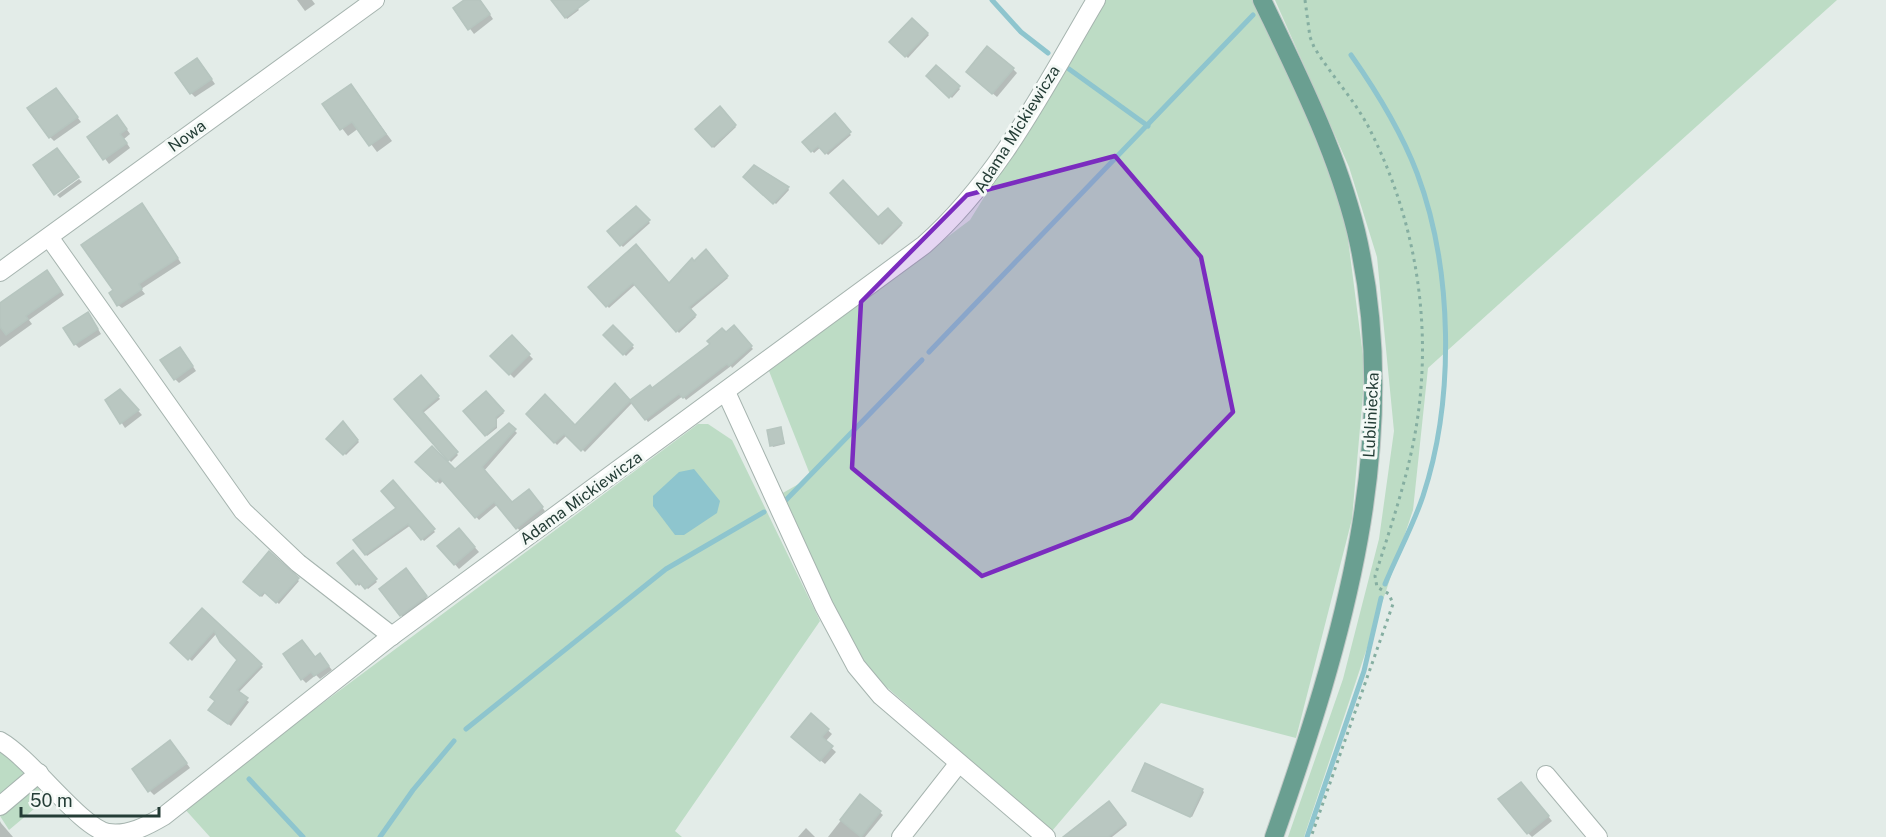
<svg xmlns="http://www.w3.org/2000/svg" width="1886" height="837" font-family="'Public Sans',sans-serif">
	<rect width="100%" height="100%" fill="#e3ece8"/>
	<g fill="#bddcc5">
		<polygon points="1106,0 1252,0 1303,107 1345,216 1365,371 1352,519 1296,738 1161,703 1052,831 867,670 842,626 781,494 811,477 769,371 970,220"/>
		<polygon points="1275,0 1837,0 1428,368 1413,510 1304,837 1288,837 1343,679 1379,539 1394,431 1377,257 1349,167"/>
		<polygon points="698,424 708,424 732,440 820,621 675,831 682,837 210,837 183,807"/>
		<polygon points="0,751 27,772 0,796"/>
		<polygon points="36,785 47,798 9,830 0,816"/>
	</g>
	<polygon fill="#8ec5ce" points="694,469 720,501 717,513 684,535 675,535 653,506 653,496 679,472"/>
	<g fill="#0003">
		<polygon points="297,0 312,0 315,4 305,11"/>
		<polygon points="467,0 480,0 493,19 474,34 455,9"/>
		<polygon points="553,0 576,0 573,3 579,10 567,19"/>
		<polygon points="912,20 929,35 908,58 891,42"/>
		<polygon points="201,64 215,84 195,97 191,93"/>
		<polygon points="936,67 960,89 952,98 928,76"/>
		<polygon points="1013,69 1017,73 997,97 972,76"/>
		<polygon points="351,86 392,141 377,152 359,128 348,136 324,105"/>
		<polygon points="60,94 81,122 54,141 50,137"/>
		<polygon points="719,108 736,127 714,148 697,129"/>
		<polygon points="834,116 851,135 828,155 821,147 814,153 804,142"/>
		<polygon points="121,121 130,134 124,139 130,148 109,164 89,137"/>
		<polygon points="745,177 788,188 789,190 776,204"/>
		<polygon points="79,179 82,182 60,198 57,195"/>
		<polygon points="832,193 878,219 888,210 902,225 882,245"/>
		<polygon points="145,208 181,263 141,289 145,294 122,308 118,305 116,290"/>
		<polygon points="636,208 650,223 623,247 609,232"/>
		<polygon points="636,246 669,285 706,251 728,278 690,310 696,317 679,333 636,284 609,308 591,287"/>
		<polygon points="51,276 64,295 29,320 32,324 0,347 0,305"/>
		<polygon points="92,319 101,334 79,348 75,344"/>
		<polygon points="613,327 634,348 626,356 605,335"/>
		<polygon points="733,327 753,349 732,368 731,366 686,400 683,396 648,422 633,402 585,452 567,435 557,445 528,414 575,427 615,385 630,401 649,387 652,390"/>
		<polygon points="512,337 533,359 514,378 492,356"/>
		<polygon points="184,353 196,371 179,383 175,379"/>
		<polygon points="421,377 440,399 423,413 458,455 451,462 396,399"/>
		<polygon points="120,391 142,415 125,428 107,400"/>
		<polygon points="486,393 504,413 497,419 497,428 487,436 465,411"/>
		<polygon points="343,424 359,442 346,455 328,439"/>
		<polygon points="509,425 517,433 484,471 512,504 531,494 545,511 520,531 498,504 479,520 444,480 440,484 417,462 455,471"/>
		<polygon points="781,429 785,444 773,447 772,445"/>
		<polygon points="393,482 435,532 424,541 411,525 367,556 355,540 398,509"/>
		<polygon points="463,534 479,552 459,569 440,547"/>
		<polygon points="353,552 377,582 368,589 362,583 359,586 339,563"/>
		<polygon points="270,554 299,581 279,604 266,592 262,597 245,582"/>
		<polygon points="406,570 427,598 403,617 381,589"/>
		<polygon points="202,610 263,667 238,693 249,702 231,726 213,712 239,659 217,633 192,661 172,643"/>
		<polygon points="316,658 324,660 332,670 320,679 316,675 306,683 302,679"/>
		<polygon points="812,716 832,734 825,742 836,752 825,764 797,741"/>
		<polygon points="174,746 190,768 154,795 150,791"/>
		<polygon points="1525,788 1552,821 1532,837 1528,833"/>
		<polygon points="1202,790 1204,792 1192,817 1136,793"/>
		<polygon points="860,796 883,815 865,837 828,837"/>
		<polygon points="1109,803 1127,825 1112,837 1078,837"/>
		<polygon points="0,821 1,823 13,837 0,837"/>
		<polygon points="806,828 815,837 798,837"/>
	</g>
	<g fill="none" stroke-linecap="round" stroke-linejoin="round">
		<g stroke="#8ec5ce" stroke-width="5">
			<polyline points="992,0 1021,32 1048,53"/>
			<path d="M1351 55C1377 92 1401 131 1417 173 1453 269 1455 399 1423 496 1413 526 1397 555 1385 584"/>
			<polyline points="1069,69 1148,126"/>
			<polyline points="929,352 1253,15"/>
			<polyline points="786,500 922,360"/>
			<polyline points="466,729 666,569 764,512"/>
			<polyline points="249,779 303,837"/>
			<polyline points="380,837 413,790 454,741"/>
			<polyline points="1307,837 1364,671 1381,598"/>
		</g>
	</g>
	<g fill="#b9c7c1" stroke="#b6c5bf" stroke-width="1.5">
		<polygon points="464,0 480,0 490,14 468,30 453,8"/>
		<polygon points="551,0 589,0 565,18"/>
		<polygon points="912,18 928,33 905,57 889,42"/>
		<polygon points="987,46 1014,68 992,94 966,72"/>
		<polygon points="197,58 212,79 190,94 175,73"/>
		<polygon points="936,65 960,86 949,98 926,76"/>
		<polygon points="351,84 386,134 369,146 352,122 340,130 322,104"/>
		<polygon points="56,88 78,117 49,138 27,108"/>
		<polygon points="720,106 736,125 712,147 695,129"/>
		<polygon points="835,113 851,132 825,154 818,146 811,152 802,142"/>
		<polygon points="117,115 127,129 120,134 127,143 103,160 87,137"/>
		<polygon points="57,148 79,177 54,195 33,165"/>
		<polygon points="754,165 789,187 773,204 743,177"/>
		<polygon points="843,180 878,217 888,208 902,223 879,244 830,193"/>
		<polygon points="142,203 178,258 139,284 142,289 117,306 109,293 113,290 81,245"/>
		<polygon points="636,206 650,220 620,246 607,231"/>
		<polygon points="636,244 669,283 692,258 694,261 706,249 728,276 689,307 696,315 676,332 633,283 606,307 588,287"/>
		<polygon points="47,270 61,291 26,316 28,319 6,335 0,327 0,303"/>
		<polygon points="88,312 98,329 74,345 63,328"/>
		<polygon points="613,325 633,345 623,355 603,335"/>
		<polygon points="734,325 752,346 729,366 727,364 683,398 679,394 645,420 630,401 581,451 564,434 554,443 526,414 545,394 575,425 615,383 630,400 650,385 652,388 710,344 707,341 722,328 726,332"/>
		<polygon points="512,335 530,354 509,375 490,356"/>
		<polygon points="180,347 193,366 174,380 160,360"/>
		<polygon points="421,375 439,396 422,411 458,452 448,461 394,399"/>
		<polygon points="120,389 139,410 120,424 105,400"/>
		<polygon points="486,391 504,411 496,417 496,426 485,436 463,411"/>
		<polygon points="343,421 358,440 343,455 326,439"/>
		<polygon points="509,423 516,429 482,467 512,502 529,489 543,507 516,529 494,502 475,518 440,478 436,482 415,462 432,446 455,469"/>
		<polygon points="781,427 784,443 770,446 767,430"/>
		<polygon points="393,480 435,529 421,540 408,524 365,555 353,540 396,508 381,491"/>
		<polygon points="459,528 475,547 454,565 437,546"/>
		<polygon points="353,550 377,579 365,589 359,582 356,585 337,563"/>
		<polygon points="269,551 299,578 276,603 264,592 260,596 243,582"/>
		<polygon points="406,568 427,596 400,616 379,589"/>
		<polygon points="202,608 262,664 237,690 248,698 228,724 208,710 215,701 210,697 237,660 220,642 214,631 188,660 170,643"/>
		<polygon points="302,640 315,657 320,653 329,666 314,676 311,672 301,680 283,654"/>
		<polygon points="811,713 829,729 822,737 833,746 820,761 791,737"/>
		<polygon points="170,740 187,763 148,792 132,769"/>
		<polygon points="1145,763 1203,789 1190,817 1132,791"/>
		<polygon points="1521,782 1549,816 1527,834 1498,799"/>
		<polygon points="860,794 881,811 861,837 840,820"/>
		<polygon points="1109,801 1126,823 1108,837 1063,837"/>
	</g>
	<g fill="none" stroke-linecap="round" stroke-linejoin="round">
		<defs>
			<g id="minor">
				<polyline points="49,237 243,511 298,563 392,636"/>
				<polyline points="0,272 375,0"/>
				<polyline points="726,392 824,606 856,666 881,696 1046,837"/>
				<path d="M0 741C32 759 80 827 108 833 128 836 147 826 164 816L389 638 924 245C1000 178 1045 86 1096 0"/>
				<polyline points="1546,775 1598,837"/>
				<polyline points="0,806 39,773"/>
				<polyline points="901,837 959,763"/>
			</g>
			<path id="major" d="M1262 0C1298 75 1336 150 1356 231 1405 437 1342 643 1274 837"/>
		</defs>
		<use href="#minor" stroke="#a6b4af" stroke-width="20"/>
		<use href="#major" stroke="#c2c9c7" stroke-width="20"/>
		<path stroke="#85aea1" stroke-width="3" stroke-dasharray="3 4.5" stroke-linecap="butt" d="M1305 0 1310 37 1314 47C1332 77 1357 102 1372 134 1416 223 1432 324 1417 422 1409 474 1391 526 1375 576L1377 587 1389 594 1393 604 1311 837"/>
		<use href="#minor" stroke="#fff" stroke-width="18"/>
		<use href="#major" stroke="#6a9f91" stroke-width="18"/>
	</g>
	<path fill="#7b2cbf" fill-opacity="0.2" stroke="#7b2cbf" stroke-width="4.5" stroke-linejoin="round" d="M1115 156 1201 257 1233 412 1131 518 982 576 852 468 861 302 967 195Z"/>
	<g text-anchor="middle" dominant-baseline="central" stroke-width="6" stroke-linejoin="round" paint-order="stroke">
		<g font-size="16" fill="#243d36" stroke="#f4f9f6">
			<text transform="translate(1017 129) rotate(-58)">Adama Mickiewicza</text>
			<text transform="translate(187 136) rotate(-36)">Nowa</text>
			<text transform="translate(1371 415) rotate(-87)">Lubliniecka</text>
			<text transform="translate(581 498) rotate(-36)">Adama Mickiewicza</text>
		</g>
	</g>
	<path d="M21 807v9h138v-9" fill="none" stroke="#243d36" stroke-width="3"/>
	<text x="30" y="807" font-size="18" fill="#243d36" stroke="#f4f9f6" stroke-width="4.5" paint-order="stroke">50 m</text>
</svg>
